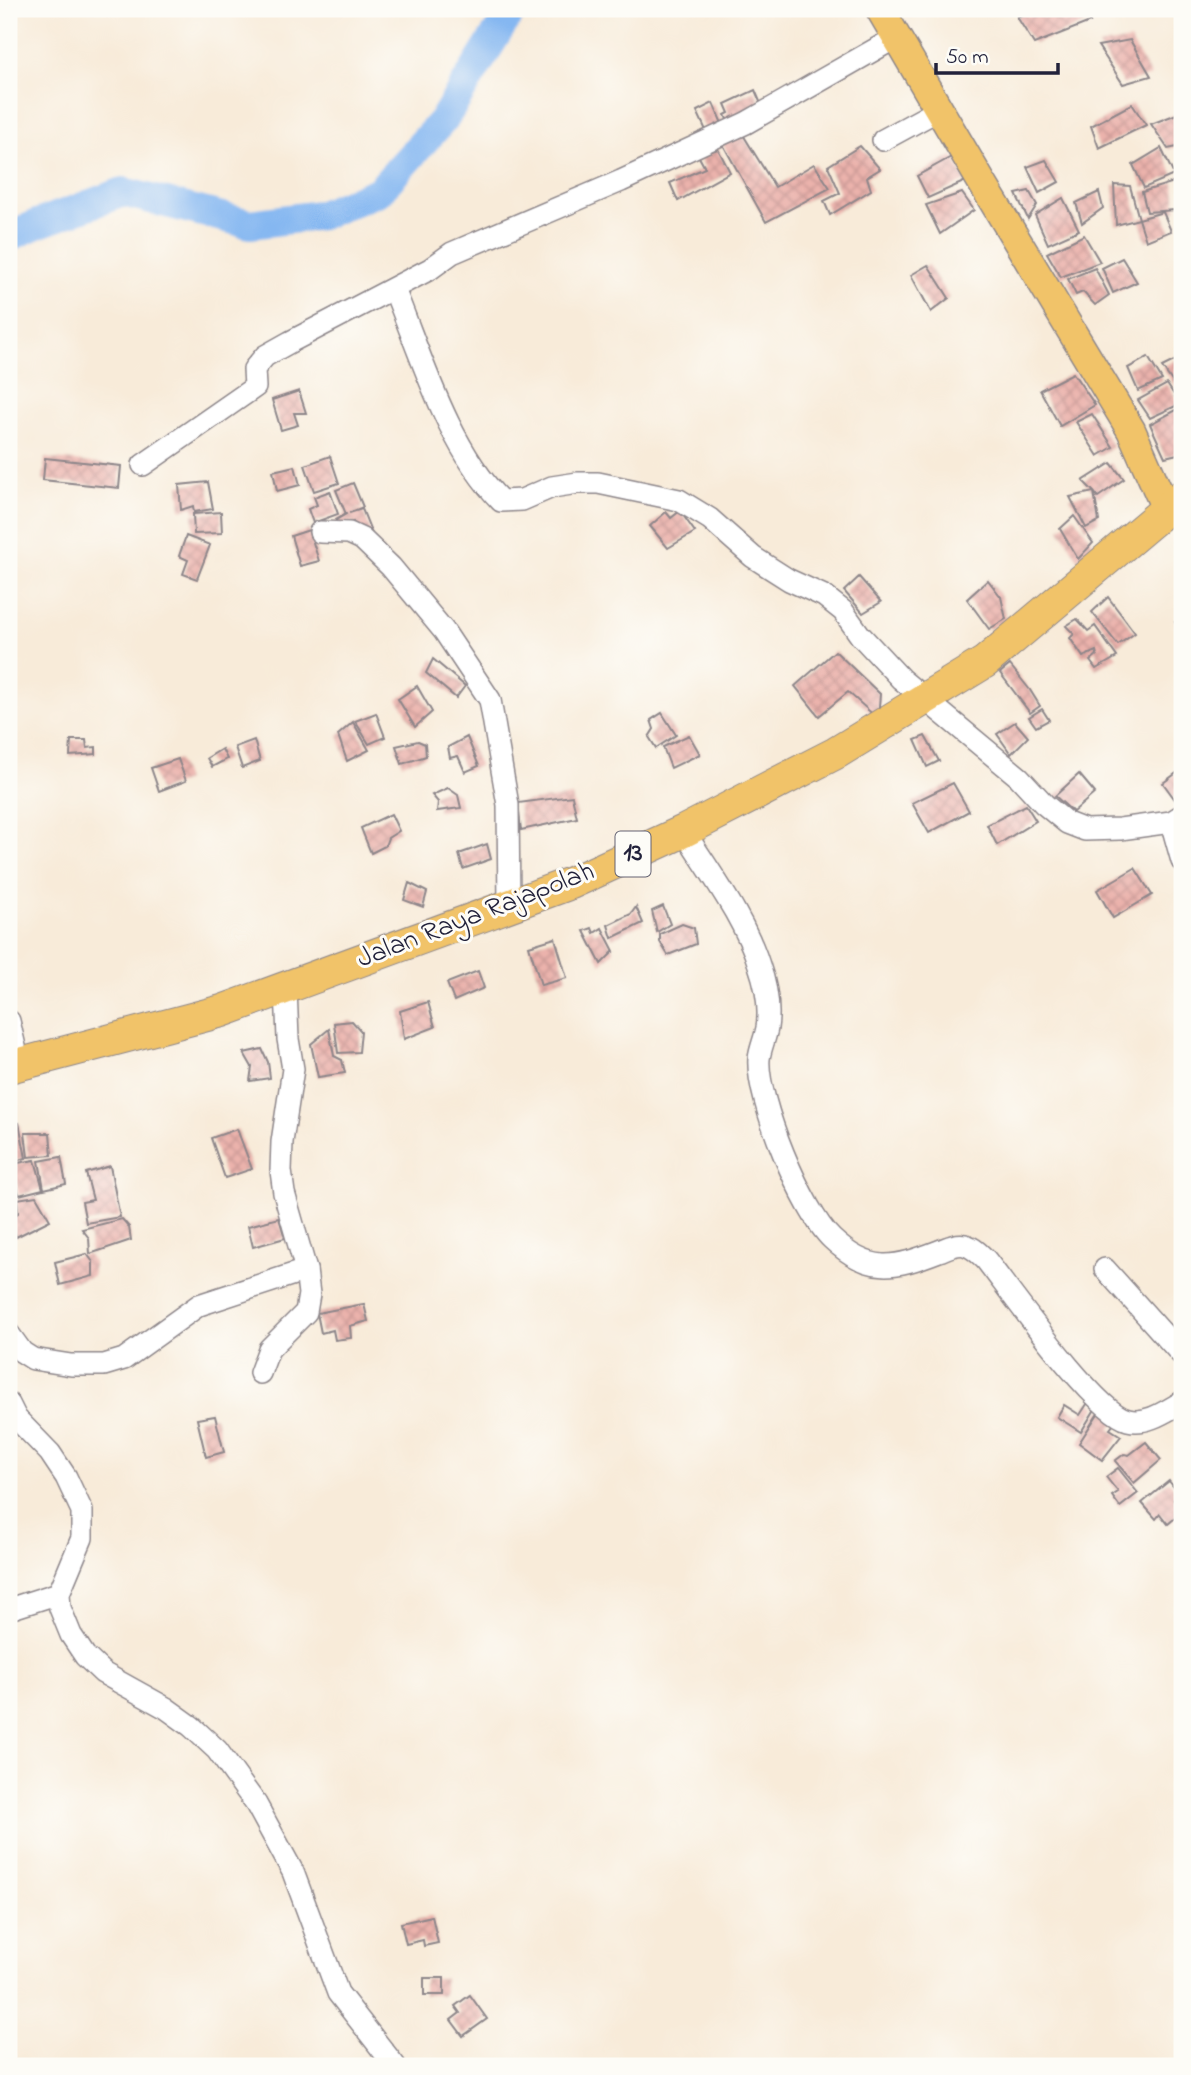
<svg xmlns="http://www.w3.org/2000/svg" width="1191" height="2075" font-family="'Indie Flower',sans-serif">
	<defs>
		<pattern id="building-cross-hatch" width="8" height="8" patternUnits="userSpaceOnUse" patternTransform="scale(1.75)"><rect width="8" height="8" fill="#ebb2ac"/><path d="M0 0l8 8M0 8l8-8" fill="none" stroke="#c99995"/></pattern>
	</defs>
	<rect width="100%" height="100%" fill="#fdfcf7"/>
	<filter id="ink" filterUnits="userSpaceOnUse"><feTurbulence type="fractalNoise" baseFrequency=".0143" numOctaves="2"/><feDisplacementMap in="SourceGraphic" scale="14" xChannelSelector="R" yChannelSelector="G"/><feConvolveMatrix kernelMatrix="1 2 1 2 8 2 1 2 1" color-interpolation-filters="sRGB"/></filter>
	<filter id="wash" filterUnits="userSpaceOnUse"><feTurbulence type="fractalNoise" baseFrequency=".00686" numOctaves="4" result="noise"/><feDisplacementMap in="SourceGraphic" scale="28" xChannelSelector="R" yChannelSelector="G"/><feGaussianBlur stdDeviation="1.57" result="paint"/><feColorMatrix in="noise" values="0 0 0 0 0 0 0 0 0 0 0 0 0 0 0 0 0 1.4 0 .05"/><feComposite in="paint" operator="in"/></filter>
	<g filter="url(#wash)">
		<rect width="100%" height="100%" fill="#f8ebd9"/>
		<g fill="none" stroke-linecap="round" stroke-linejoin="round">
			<polyline stroke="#85b7f1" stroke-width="30" points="9,237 37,224 123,192 250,224 321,215 379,191 444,119 512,9"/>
		</g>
		<g id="blocks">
			<g fill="url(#building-cross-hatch)">
				<polygon points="1032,9 1082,9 1090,22 1034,44 1017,17"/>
				<polygon points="1130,40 1151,76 1123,84 1098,46"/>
				<polygon points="755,90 764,111 730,126 725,115 729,113 725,104"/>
				<polygon points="713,103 724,128 708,135 697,111"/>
				<polygon points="1132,104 1146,125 1099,148 1091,126"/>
				<polygon points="1182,112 1182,146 1168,149 1151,124"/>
				<polygon points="742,133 775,187 814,164 830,188 766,222 721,141"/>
				<polygon points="860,146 880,169 867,177 871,190 830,215 824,201 840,193 828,166"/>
				<polygon points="1161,148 1174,175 1144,188 1133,165"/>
				<polygon points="718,149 730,172 678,201 670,183 705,168 698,155"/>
				<polygon points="953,156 966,181 928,198 917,176"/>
				<polygon points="1046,160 1059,182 1039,193 1027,167"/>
				<polygon points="1174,182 1176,210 1147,212 1142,192"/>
				<polygon points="1114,185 1130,186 1139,219 1163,212 1171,231 1146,241 1139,219 1116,225"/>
				<polygon points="1029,191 1037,205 1028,219 1016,194"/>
				<polygon points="1099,192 1103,208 1082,223 1076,203"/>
				<polygon points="962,193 974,210 940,234 926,205"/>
				<polygon points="1063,198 1079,230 1048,244 1035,215"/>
				<polygon points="1084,235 1100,262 1061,277 1047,253"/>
				<polygon points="1122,258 1137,282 1113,293 1102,268"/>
				<polygon points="928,265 949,298 931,312 911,275"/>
				<polygon points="1095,268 1109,295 1095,305 1083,292 1076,295 1068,279"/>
				<polygon points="1148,357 1162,380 1138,391 1128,368"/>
				<polygon points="1182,357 1182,381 1176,387 1162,367"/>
				<polygon points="1073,373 1095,405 1060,426 1040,390"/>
				<polygon points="1167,384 1180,404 1150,418 1138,400"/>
				<polygon points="299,391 306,413 294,413 298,425 281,430 272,400"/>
				<polygon points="1182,407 1182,453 1165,457 1150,424"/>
				<polygon points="1092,414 1113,447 1098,456 1076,422"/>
				<polygon points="330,456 339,483 314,491 305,465"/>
				<polygon points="45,458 121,466 119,488 43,480"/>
				<polygon points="1111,463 1124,479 1098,497 1094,492 1099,521 1086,528 1070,497 1094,492 1083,481"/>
				<polygon points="295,466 300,485 277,491 273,471"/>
				<polygon points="208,482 213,509 194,512 193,506 181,510 179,485"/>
				<polygon points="353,483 363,507 349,513 362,509 372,534 357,531 353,522 339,528 336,520 346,514 336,490"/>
				<polygon points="330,491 338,514 313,523 308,509 317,505 314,497"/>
				<polygon points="680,511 695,532 668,548 650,526 666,512 671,518"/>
				<polygon points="221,512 222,533 194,534 193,514"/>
				<polygon points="1074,516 1093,543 1078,559 1060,529"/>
				<polygon points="309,530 319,561 300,566 291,536"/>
				<polygon points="186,536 210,545 197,579 183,574 188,560 179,556"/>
				<polygon points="859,577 881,602 863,613 844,591"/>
				<polygon points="988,580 1001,597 1006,619 989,629 967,599"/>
				<polygon points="1108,597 1135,633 1118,645 1092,612"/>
				<polygon points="1182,618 1182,633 1175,622"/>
				<polygon points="1077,619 1088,631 1095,626 1117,657 1096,669 1090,661 1097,655 1096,651 1083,657 1070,638 1074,634 1066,626"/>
				<polygon points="835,651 880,694 878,719 848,692 819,716 795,686"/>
				<polygon points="433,659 465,686 456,698 426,673"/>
				<polygon points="1010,665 1030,690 1040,706 1030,713 1000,673"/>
				<polygon points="417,686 432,712 415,727 398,699"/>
				<polygon points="1042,709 1049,720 1036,727 1029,717"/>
				<polygon points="376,713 385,737 369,744 355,721"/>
				<polygon points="662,713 676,735 656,748 649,737 654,729 651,720"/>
				<polygon points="353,722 369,750 347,761 338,735"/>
				<polygon points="1015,722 1028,737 1011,754 997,734"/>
				<polygon points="689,735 700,754 671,768 663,747"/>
				<polygon points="925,736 939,761 927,767 915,740"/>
				<polygon points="467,737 479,766 465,772 458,756 450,758 448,747"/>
				<polygon points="71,740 86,740 87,748 96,747 96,754 70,756"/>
				<polygon points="254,740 260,761 242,768 235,747"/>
				<polygon points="418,741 425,744 426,756 402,764 396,746"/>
				<polygon points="222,749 227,759 212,767 207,758"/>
				<polygon points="178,759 186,781 159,791 151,768"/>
				<polygon points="1182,769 1182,797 1176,801 1163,783"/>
				<polygon points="1079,774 1095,793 1073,812 1055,796"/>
				<polygon points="953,783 969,811 929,833 912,803"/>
				<polygon points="448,788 458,795 461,808 437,811 438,802 432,795"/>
				<polygon points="572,796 577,818 521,830 518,803"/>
				<polygon points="1026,805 1036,821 997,845 987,825"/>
				<polygon points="391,814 399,831 388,838 385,846 371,853 361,828"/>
				<polygon points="487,844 491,859 463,869 459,854"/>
				<polygon points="1135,868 1152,895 1113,918 1097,890"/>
				<polygon points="409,883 427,892 423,907 404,900"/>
				<polygon points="663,906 670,924 657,932 652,911"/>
				<polygon points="636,907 643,923 612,938 608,925 631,914"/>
				<polygon points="682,924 694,928 696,944 668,955 660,942 660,934"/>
				<polygon points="592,928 594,933 602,928 614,951 601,964 584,931"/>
				<polygon points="555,938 567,978 541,985 529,946"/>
				<polygon points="478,971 484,988 454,1001 447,983"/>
				<polygon points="428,1002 435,1027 404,1039 400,1011"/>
				<polygon points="352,1021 361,1031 359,1052 338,1053 334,1023"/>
				<polygon points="329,1029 334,1056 342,1060 345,1073 318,1077 311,1044"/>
				<polygon points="262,1049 268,1062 270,1078 250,1081 252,1067 244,1053"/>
				<polygon points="19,1123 26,1158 11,1162 9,1126"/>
				<polygon points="237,1129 252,1169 225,1178 211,1138"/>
				<polygon points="25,1133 50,1133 52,1155 28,1157"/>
				<polygon points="61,1157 66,1184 44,1189 39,1161"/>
				<polygon points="35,1160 43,1189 19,1195 12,1164"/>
				<polygon points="110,1166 120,1217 86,1223 82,1202 93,1200 86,1173"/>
				<polygon points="36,1196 50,1220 16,1237 9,1219 18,1213 17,1199"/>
				<polygon points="279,1218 285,1238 253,1247 248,1226"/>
				<polygon points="122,1219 129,1227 131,1240 90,1254 89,1238 82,1229"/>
				<polygon points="87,1254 93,1262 93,1276 60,1285 55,1262"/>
				<polygon points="364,1304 368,1321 350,1326 351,1338 335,1340 333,1330 321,1333 317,1313"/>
				<polygon points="1089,1401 1097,1406 1081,1432 1057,1417 1064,1405 1080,1415"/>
				<polygon points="1101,1409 1117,1420 1110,1429 1121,1436 1102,1460 1079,1443"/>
				<polygon points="215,1416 224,1452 206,1457 197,1419"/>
				<polygon points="1146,1442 1161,1460 1134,1483 1115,1461 1124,1454 1129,1455"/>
				<polygon points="1118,1468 1138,1493 1120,1507 1112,1496 1118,1492 1106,1477"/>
				<polygon points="1169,1481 1180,1495 1174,1500 1182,1512 1168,1524 1160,1514 1156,1519 1142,1503"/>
				<polygon points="432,1916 438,1943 424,1946 423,1940 406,1944 401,1923"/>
				<rect x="424" y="1978" width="20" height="17"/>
				<polygon points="470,1995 487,2019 463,2036 451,2020 460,2013 455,2006"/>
			</g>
		</g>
	</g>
	<g filter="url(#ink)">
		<use href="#blocks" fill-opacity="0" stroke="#8d868a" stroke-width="2"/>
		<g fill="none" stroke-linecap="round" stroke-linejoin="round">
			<defs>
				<g id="minor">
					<polyline points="883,140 940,109"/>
					<path d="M394 289C422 358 448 447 501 501L522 500 552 487 578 483H598L679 500 710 519 753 557 789 580 824 596 843 611 860 635 901 679 1019 777 1044 804 1067 823 1085 830 1120 829 1171 822 1182 815"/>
					<polyline points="143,465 255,387 254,369 265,356 290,342 430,269 452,253 621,181 746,123 897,37"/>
					<polyline points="320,532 349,533 362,539 391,567 444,631 490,700 508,805 509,906"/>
					<polyline points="1171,822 1182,861"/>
					<path d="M684 831C710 873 744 917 759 965 766 985 770 1008 767 1028 765 1039 760 1049 759 1059 756 1099 803 1212 832 1239 870 1275 895 1268 939 1251 947 1248 956 1243 965 1245 973 1247 980 1254 986 1260 1011 1292 1095 1412 1128 1420 1147 1425 1166 1411 1182 1402"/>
					<polyline points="9,1021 19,1064"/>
					<polyline points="1105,1269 1182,1355"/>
					<polyline points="9,1334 22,1352 33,1359 71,1365 104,1365 124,1359 199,1305 306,1270"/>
					<polyline points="260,1373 269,1349 306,1312 309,1294 306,1270 284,1193 281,1171 282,1142 293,1069 288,1039 286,988"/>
					<polyline points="9,1404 16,1418 50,1453 66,1477 82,1511 82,1538 59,1593 60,1608 71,1635 85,1656 103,1673 166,1708 191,1726 217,1750 256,1804 293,1872 338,1993 395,2066"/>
					<polyline points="9,1609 59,1593"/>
				</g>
				<polyline id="major" points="880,9 981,181 1131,430 1166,509"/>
				<polyline id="highway" points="9,1067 222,1011 571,883 684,831 836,753 985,662 1182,496"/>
			</defs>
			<use href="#minor" stroke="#8d868a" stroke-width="24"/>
			<use href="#major" stroke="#8d868a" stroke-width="31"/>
			<use href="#highway" stroke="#8d868a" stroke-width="34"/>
			<use href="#minor" stroke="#fff" stroke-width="21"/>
			<use href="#major" stroke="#f1c369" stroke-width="28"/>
			<use href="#highway" stroke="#f1c369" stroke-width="32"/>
		</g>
	</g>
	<g text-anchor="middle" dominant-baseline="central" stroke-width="6" stroke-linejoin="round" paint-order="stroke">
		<rect fill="#fdfcf7" stroke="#646373" stroke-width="2" x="615.5" y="831.5" width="35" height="45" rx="5"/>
		<g font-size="26" font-weight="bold" fill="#22223b">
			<text x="633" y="854">13</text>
		</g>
		<g font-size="28" fill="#22223b" stroke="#fdfcf7">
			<text transform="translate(476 916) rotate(-21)">Jalan Raya Rajapolah</text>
		</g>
	</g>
	<rect width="1191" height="2075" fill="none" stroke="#fdfcf7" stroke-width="35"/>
	<path d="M936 63v10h122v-10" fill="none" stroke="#22223b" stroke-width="3.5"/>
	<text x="946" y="63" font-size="21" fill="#22223b" stroke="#fdfcf7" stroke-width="5" paint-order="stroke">50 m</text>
</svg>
